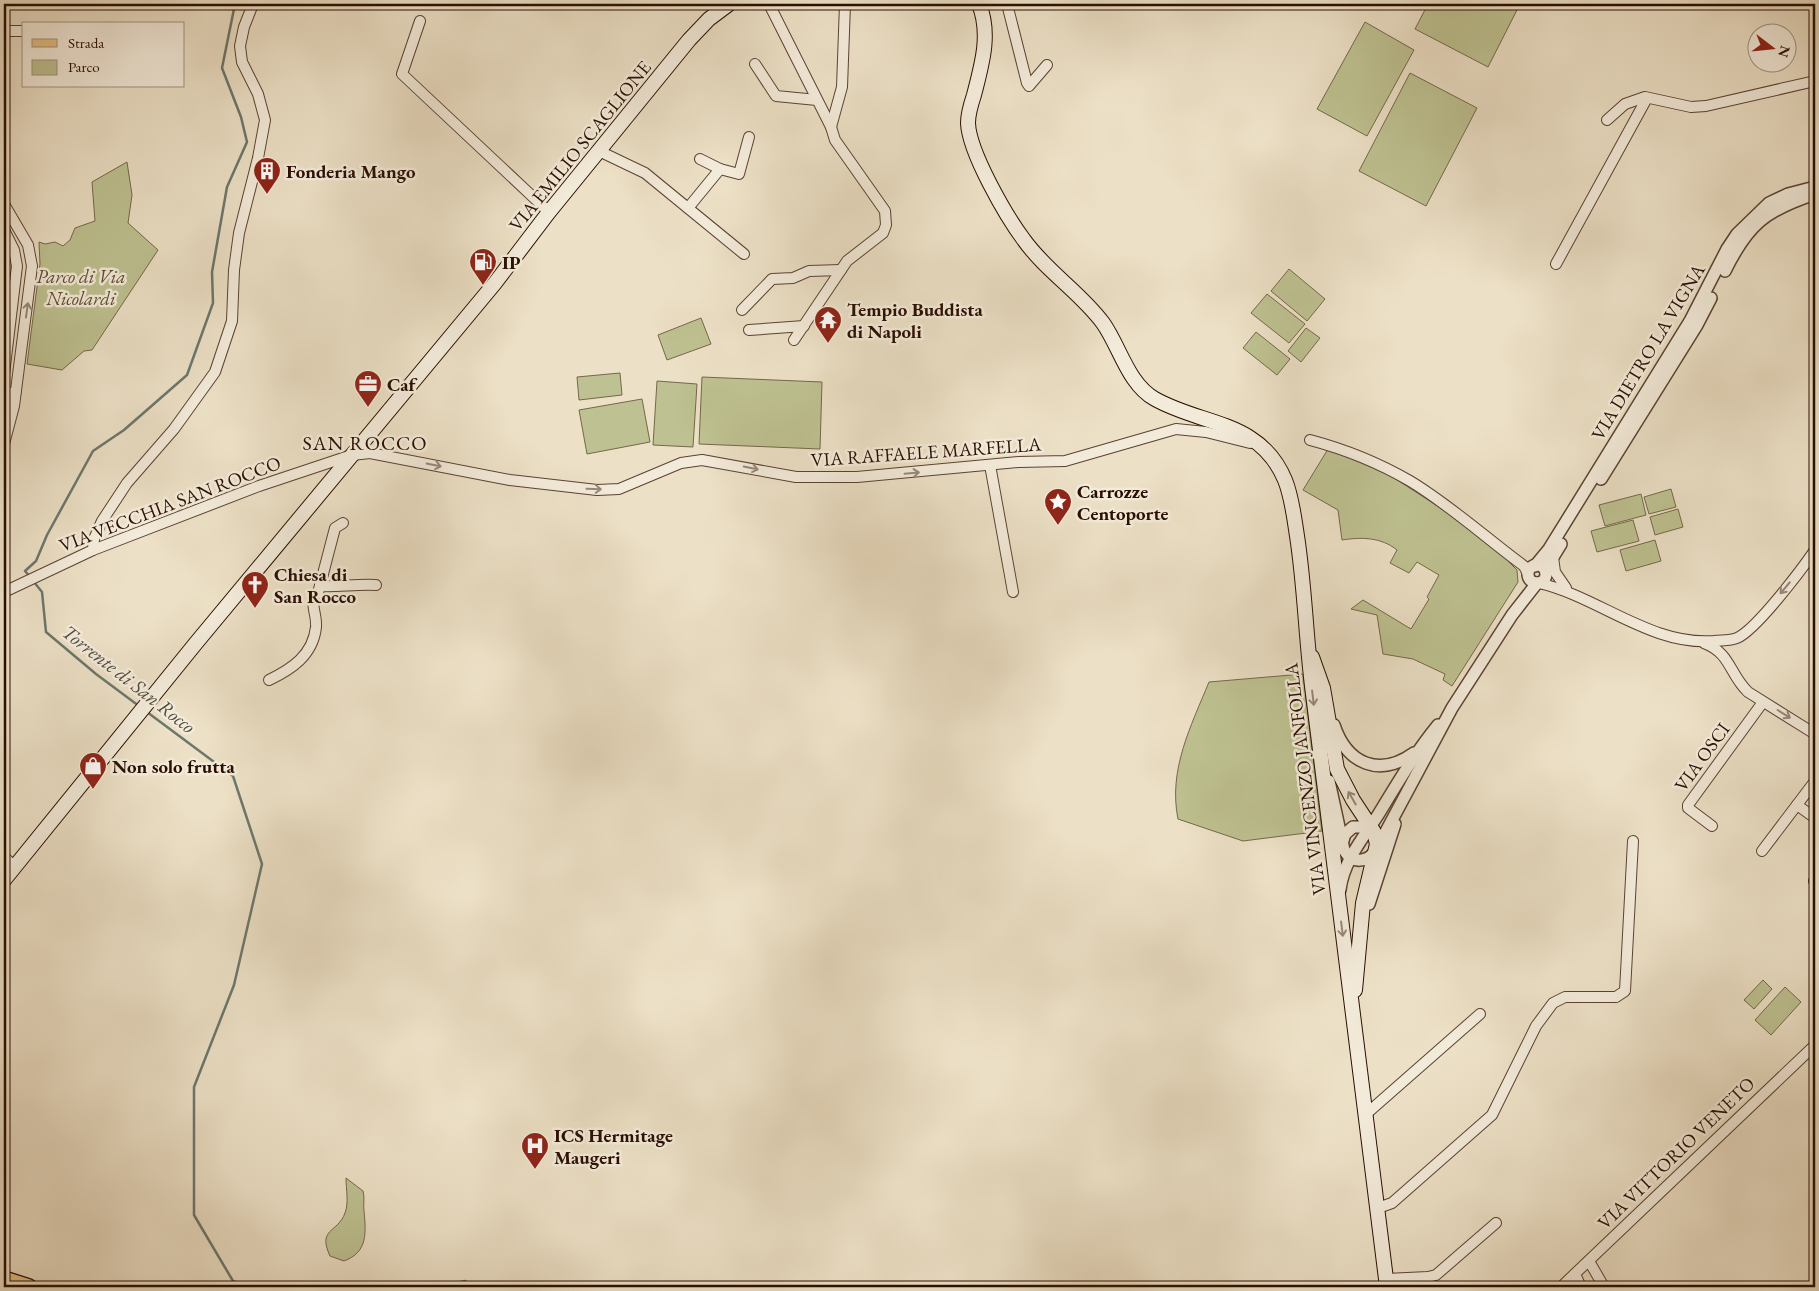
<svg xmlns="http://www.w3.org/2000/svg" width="1819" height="1291" font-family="'EB Garamond',serif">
	<rect width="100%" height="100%" fill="#ece0c6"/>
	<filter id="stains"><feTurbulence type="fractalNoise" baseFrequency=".004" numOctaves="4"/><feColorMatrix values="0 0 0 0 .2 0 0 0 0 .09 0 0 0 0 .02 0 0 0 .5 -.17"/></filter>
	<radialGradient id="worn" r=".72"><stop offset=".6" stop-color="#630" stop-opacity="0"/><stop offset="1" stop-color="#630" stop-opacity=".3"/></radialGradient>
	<g fill="#bec191" stroke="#746848">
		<polygon points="1428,4 1520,4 1488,67 1415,29"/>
		<polygon points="1365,22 1414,50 1367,136 1317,109"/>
		<polygon points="1410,73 1477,108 1426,206 1359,171"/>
		<polygon points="127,162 132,195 128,223 158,250 92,350 84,351 62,370 27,364 40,264 39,242 45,244 55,242 63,246 70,240 75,228 95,221 92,182"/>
		<polygon points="1289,269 1325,299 1307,321 1271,291"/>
		<polygon points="1267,294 1305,324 1289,343 1251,313"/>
		<polygon points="701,318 711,344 667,360 658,335"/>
		<polygon points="1306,328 1320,338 1301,362 1288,351"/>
		<polygon points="1256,332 1290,359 1277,375 1243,348"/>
		<polygon points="620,373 622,395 579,400 577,377"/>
		<polygon points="702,377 822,382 820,449 699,444"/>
		<polygon points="657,381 697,384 693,447 653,445"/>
		<polygon points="642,399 650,442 587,454 579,410"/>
		<path d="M1328 449 1388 474 1456 518 1496 549 1517 570 1518 582 1452 686 1443 680 1445 674 1413 659 1383 654 1377 615 1351 609 1363 600 1411 629 1429 599 1427 597 1439 575 1417 562 1409 573 1390 563 1397 550C1381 537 1361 537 1342 540L1338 510 1303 490Z"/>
		<polygon points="1671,489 1676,507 1649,514 1644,497"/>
		<polygon points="1641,494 1646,515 1605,526 1599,505"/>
		<polygon points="1678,509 1683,527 1655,535 1650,517"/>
		<polygon points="1633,520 1639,541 1597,552 1591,531"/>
		<polygon points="1655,540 1661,561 1626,571 1620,550"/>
		<path d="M1303 674 1322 831 1243 841 1178 819C1168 770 1191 726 1209 682Z"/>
		<polygon points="1763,980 1772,989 1754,1009 1744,1000"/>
		<polygon points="1785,987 1801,1002 1771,1035 1755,1020"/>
		<path d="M346 1178 363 1191C365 1198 363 1204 364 1211 366 1233 368 1252 344 1261L330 1256C317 1228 338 1233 345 1213 349 1203 346 1189 346 1178Z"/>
	</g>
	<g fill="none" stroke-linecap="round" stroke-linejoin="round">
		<g stroke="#6c776d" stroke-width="2.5">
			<polyline points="31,578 25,571 36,561 47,535 93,451 124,430 187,375 213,303 212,272 227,187 247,142 241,117 222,68 235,4"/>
			<polyline points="34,582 42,592 46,632 96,674 139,706"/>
			<polyline points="147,712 233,776 262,864 234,985 194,1087 194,1215 233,1281 247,1287"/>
			<polyline points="439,1287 465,1281 474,1287"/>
		</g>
		<defs>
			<g id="minor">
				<polyline points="769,4 831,127 835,140 885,211 886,225 883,233 847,261 794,340"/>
				<polyline points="1007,4 1027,83 1029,86 1047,65"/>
				<polyline points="420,21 402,74 549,212"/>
				<polyline points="4,31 24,31"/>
				<polyline points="755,64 776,96 817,100"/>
				<polyline points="1607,120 1625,104 1645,97 1691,107 1706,106 1815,81"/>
				<polyline points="831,127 842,87 845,4"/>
				<polyline points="599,151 645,173 744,254"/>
				<polyline points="700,159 720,169"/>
				<polyline points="4,204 28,245 32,266 14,406 4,444"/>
				<polyline points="688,208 720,169 739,174 749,137"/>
				<polyline points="4,230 14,250 17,266 4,374"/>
				<polyline points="1556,264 1647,98"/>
				<polyline points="742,310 772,279 793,278 809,271 841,270"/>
				<polyline points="749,330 804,326"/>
				<polyline points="4,393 10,394 16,391"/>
				<path d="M1310 440C1344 449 1379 463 1410 481 1450 505 1486 538 1524 566L1528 574"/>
				<polyline points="990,465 1013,592"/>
				<polyline points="93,550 94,539 102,521 127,483 174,429 215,372 232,321 234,270 239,233 258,158 265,120 258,94 242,62 240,46 244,27 253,4"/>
				<polyline points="1553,557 1555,572 1566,588"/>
				<path d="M1539 583C1599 597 1651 646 1714 641 1721 640 1730 641 1737 638 1756 630 1802 569 1815 550"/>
				<path d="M320 586C338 587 356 584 376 585"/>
				<polyline points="4,592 93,550 259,486 352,455 370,453 510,480 597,490 619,489 681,463 702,460 796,477 857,477 1019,462 1065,461 1176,429 1206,432 1250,443"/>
				<path d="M1704 643C1731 653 1729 674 1748 692L1815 734"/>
				<path d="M269 680C292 669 313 655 316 627 317 615 311 607 314 596L318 593 335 528 343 523"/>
				<polyline points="1797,805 1815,818"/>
				<polyline points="1712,826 1688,808 1688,805 1763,702"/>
				<polyline points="1762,851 1815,781"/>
				<polyline points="4,857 15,867"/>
				<polyline points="1814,881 1815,879"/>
				<polyline points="1365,1115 1480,1014"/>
				<polyline points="1378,1208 1392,1203 1492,1115 1536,1026 1553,1003 1565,997 1616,997 1625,991 1633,841"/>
				<polyline points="1589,1261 1604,1287"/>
				<polyline points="1575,1274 1581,1287"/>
				<polyline points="1386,1279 1428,1277 1436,1275 1496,1223"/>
				<polyline points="1561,1287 1815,1045"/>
			</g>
			<g id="tertiary">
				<path d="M1725 271C1748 224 1766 210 1815 194"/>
				<polyline points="1601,479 1697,325 1711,298"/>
				<circle cx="1537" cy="574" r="9"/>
				<polyline points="1535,566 1549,549 1690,321 1727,249 1737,234 1769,203 1788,194 1815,187"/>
				<polyline points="1545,570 1561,544"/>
				<path d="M1334 725C1347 764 1379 778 1414 753"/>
				<path d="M1329 781 1344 850C1352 864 1368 863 1376 850L1452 708 1512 615 1537 583"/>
				<polyline points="1342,844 1345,834 1353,827 1370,827"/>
				<path d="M1340 890C1343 862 1363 838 1378 815 1397 784 1415 753 1438 725"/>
				<polyline points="1369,904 1395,824"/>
			</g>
			<g id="secondary">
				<path d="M979 4C991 34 982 64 974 95 971 104 968 114 968 123 969 152 1006 216 1024 240 1046 271 1081 293 1103 323 1120 347 1128 384 1155 399 1203 426 1260 420 1285 480 1292 497 1294 517 1297 536 1305 588 1306 641 1313 694 1337 892 1361 1090 1387 1287"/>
				<polyline points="1312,657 1323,688 1337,769 1353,800 1374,832 1377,844 1363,903 1355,990"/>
				<polyline points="4,880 196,643 495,283 549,212 689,40 709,19 729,4"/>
			</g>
			<polyline id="primary" points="4,1279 29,1287"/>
		</defs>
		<use href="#minor" stroke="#5a4232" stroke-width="12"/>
		<use href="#tertiary" stroke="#5a4232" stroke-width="14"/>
		<use href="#secondary" stroke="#290e00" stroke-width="16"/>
		<use href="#primary" stroke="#290e00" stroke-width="18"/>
		<use href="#minor" stroke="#f3ebda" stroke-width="10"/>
		<use href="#tertiary" stroke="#f3ebda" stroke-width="11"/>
		<use href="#secondary" stroke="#f3ebda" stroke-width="14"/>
		<use href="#primary" stroke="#e6c083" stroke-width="15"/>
	</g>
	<defs><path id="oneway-shaft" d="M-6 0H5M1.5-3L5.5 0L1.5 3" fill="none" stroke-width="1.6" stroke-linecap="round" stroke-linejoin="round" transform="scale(1.25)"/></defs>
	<g stroke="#988878">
		<use href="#oneway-shaft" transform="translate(27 310) rotate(-82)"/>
		<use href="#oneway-shaft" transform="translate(434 465) rotate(11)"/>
		<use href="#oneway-shaft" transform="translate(751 468) rotate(12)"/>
		<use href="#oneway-shaft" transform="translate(912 473) rotate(-5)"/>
		<use href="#oneway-shaft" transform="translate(594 489) rotate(2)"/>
		<use href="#oneway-shaft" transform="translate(1785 588) rotate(130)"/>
		<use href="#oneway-shaft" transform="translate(1313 698) rotate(83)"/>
		<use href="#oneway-shaft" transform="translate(1784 714) rotate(32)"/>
		<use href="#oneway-shaft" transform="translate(1352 798) rotate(-120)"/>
		<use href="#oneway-shaft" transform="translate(1342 929) rotate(83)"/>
	</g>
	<defs>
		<symbol id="building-pin" viewBox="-11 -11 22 30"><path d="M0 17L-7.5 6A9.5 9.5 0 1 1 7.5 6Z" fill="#8f2418" stroke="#f3ebda"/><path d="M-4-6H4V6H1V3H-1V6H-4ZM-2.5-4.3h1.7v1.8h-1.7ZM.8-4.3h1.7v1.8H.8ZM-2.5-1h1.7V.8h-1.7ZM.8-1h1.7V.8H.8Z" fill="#fff"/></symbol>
		<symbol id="fuel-pin" viewBox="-11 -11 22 30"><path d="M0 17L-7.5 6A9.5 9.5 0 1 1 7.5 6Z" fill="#8f2418" stroke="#f3ebda"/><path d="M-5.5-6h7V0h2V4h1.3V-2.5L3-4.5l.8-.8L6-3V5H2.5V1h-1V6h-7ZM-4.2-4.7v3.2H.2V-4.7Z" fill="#fff"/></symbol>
		<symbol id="temple-pin" viewBox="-11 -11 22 30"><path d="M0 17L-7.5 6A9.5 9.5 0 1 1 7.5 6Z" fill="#8f2418" stroke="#f3ebda"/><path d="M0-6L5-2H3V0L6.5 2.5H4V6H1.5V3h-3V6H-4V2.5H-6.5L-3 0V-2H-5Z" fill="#fff"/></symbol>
		<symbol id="office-pin" viewBox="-11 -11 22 30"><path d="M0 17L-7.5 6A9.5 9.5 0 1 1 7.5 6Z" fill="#8f2418" stroke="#f3ebda"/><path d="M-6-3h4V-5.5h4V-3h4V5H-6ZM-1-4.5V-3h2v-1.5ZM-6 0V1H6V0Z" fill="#fff"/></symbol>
		<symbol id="sight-pin" viewBox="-11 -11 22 30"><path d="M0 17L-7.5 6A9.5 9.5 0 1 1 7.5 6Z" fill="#8f2418" stroke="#f3ebda"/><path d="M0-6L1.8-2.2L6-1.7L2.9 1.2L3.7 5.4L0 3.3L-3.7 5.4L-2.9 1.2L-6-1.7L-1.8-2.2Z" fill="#fff"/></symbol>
		<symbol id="church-pin" viewBox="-11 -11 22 30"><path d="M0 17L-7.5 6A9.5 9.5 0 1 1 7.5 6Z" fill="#8f2418" stroke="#f3ebda"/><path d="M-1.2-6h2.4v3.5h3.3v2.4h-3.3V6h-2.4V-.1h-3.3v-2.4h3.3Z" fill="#fff"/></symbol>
		<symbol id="shop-pin" viewBox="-11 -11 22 30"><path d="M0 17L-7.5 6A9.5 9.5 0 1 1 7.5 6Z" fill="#8f2418" stroke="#f3ebda"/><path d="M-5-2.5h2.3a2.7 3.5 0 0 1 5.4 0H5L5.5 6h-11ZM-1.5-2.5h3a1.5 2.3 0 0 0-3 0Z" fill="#fff"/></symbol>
		<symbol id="hospital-pin" viewBox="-11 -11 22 30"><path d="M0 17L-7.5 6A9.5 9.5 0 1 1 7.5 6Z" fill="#8f2418" stroke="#f3ebda"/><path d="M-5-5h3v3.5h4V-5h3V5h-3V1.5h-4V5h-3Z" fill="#fff"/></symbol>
	</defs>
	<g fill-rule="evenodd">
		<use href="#building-pin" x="251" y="155" width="32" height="43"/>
		<use href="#fuel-pin" x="467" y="246" width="32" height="43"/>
		<use href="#temple-pin" x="812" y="304" width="32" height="43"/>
		<use href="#office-pin" x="352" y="368" width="32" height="43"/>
		<use href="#sight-pin" x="1042" y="486" width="32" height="43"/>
		<use href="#church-pin" x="239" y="569" width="32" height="43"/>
		<use href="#shop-pin" x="77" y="750" width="32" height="43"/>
		<use href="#hospital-pin" x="519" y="1130" width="32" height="43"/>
	</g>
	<g text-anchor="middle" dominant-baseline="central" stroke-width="5" stroke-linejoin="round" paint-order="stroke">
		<g font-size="19" fill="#290e00" stroke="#f3ebda">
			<text transform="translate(580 146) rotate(-51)">VIA EMILIO SCAGLIONE</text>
			<text transform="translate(1648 352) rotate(-59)">VIA DIETRO LA VIGNA</text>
			<text transform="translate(926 452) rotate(-4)">VIA RAFFAELE MARFELLA</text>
			<text transform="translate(170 504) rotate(-21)">VIA VECCHIA SAN ROCCO</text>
			<text transform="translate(1702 757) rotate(-54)">VIA OSCI</text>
			<text transform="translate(1305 779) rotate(-97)">VIA VINCENZO JANFOLLA</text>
			<text transform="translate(1676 1153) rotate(-44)">VIA VITTORIO VENETO</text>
		</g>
		<g font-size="19" font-weight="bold" fill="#290e00" stroke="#f3ebda" text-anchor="start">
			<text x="286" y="171">Fonderia Mango</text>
			<text x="502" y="262">IP</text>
			<text x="847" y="309">Tempio Buddista<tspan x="847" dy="22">di Napoli</tspan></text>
			<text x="387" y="384">Caf</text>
			<text x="1077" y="491">Carrozze<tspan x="1077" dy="22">Centoporte</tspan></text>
			<text x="274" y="574">Chiesa di<tspan x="274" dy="22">San Rocco</tspan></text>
			<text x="112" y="766">Non solo frutta</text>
			<text x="554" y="1135">ICS Hermitage<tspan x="554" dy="22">Maugeri</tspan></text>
		</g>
		<g font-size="19" font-style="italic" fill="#5d4d33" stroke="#f3ebda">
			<text x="81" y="276">Parco di Via<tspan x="81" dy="22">Nicolardi</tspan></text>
		</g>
		<g font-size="20" letter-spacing="1" fill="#290e00" stroke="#f3ebda">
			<text x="365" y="443">SAN ROCCO</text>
		</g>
		<g font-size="20" font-style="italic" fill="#504b40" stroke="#f3ebda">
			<text transform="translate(129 679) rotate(38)">Torrente di San Rocco</text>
		</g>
	</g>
	<rect width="1819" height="1291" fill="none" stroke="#ece0c6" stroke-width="20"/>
	<rect x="5" y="5" width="1809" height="1281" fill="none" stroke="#290e00" stroke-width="2.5"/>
	<rect x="10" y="10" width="1799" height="1271" fill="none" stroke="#290e00"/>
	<rect x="22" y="22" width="162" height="65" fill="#f3ebda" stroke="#a29383"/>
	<rect x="32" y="39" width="25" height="8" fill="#e6c083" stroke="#a29383"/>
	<text x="68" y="48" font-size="15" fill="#290e00">Strada</text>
	<rect x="32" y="60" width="25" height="15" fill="#bec191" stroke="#a29383"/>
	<text x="68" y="72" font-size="15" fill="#290e00">Parco</text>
	<g transform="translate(1772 48) rotate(106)"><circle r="24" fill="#f3ebda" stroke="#a29383"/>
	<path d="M0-4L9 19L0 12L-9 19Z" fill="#8f2418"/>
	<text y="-8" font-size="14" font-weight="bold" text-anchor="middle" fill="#290e00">N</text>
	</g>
	<rect width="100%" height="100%" filter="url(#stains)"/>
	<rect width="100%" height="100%" fill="url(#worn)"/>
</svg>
